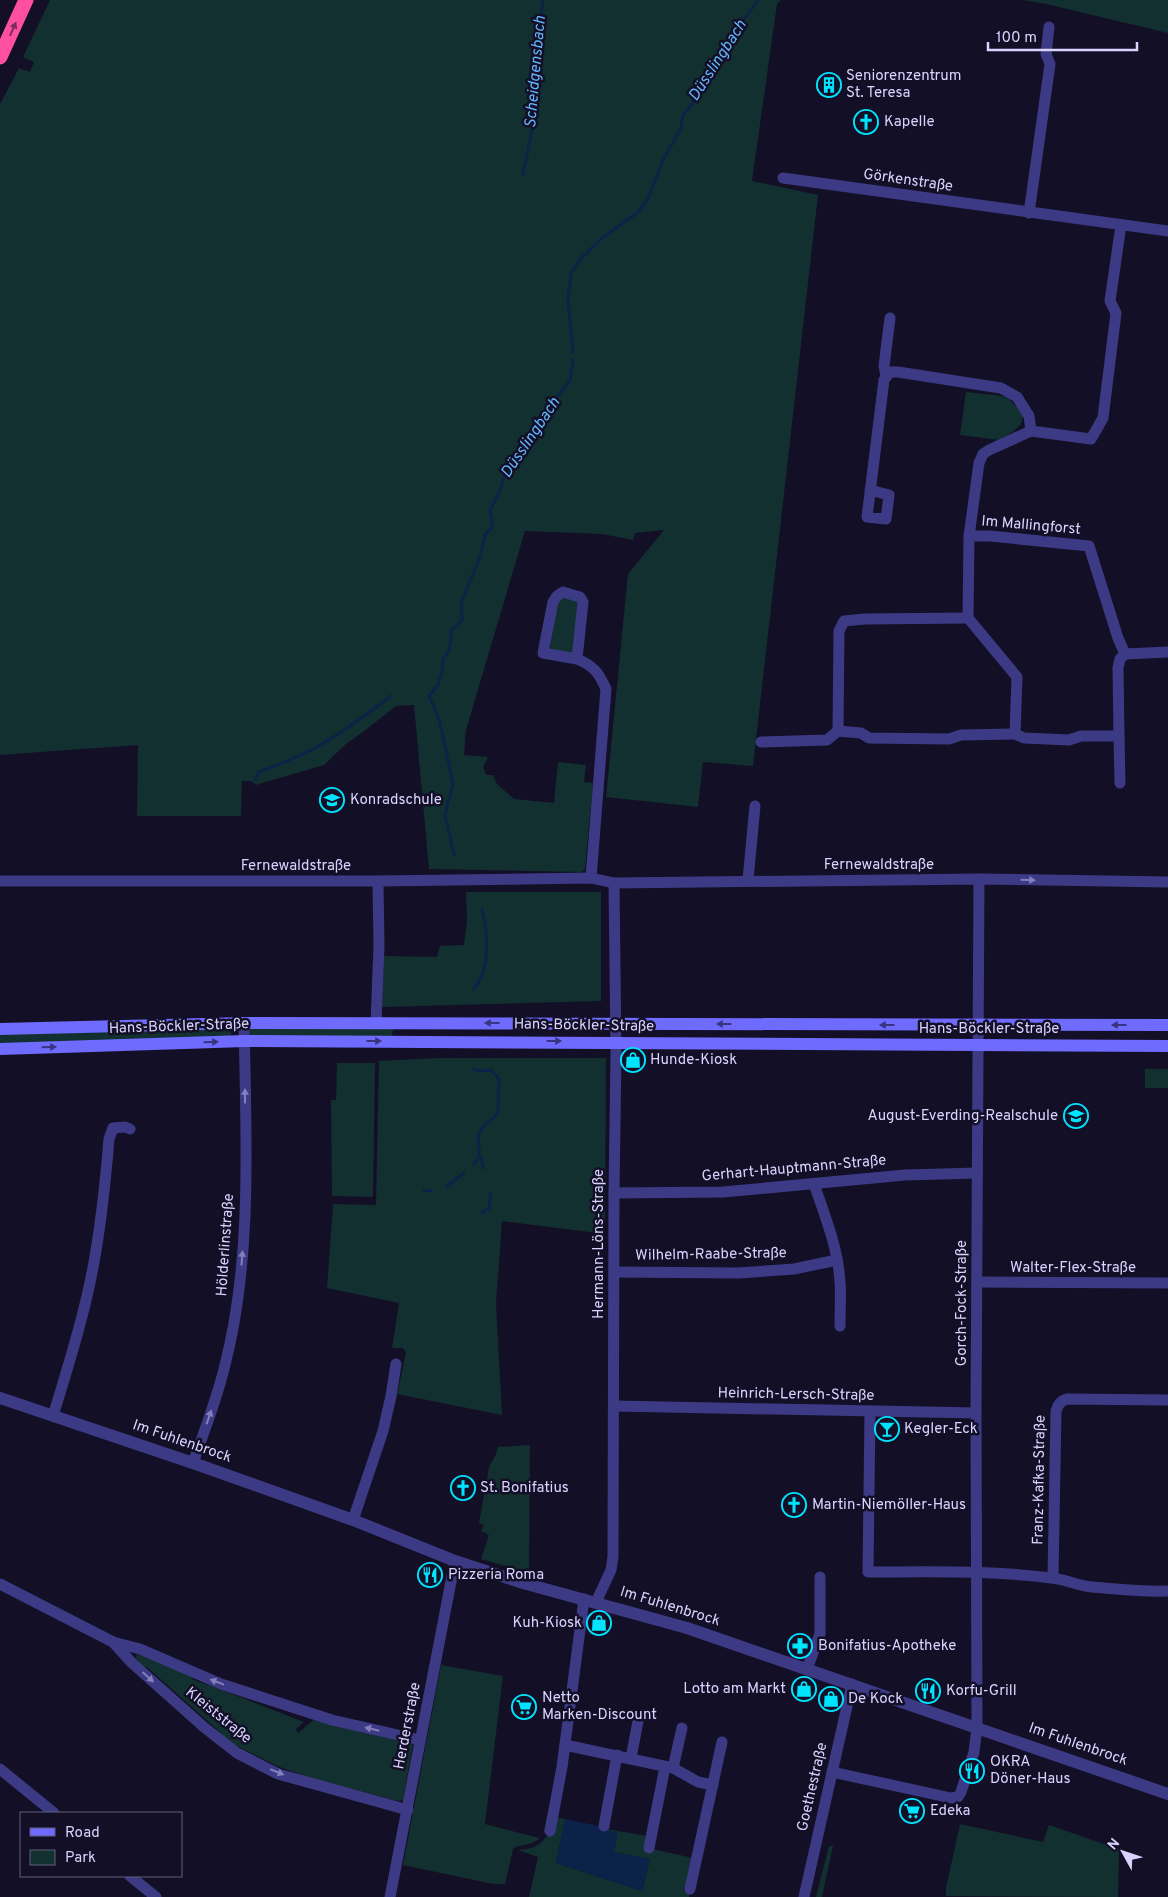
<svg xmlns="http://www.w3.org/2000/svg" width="1168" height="1897" font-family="Overpass,sans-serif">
	<rect width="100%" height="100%" fill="#130f26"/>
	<g fill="#12302f">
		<polygon points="50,0 781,0 777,4 752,181 818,195 753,766 703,762 698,807 606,797 628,574 664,530 635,533 633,540 602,534 525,531 466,730 464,755 488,757 483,767 486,775 493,775 497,784 514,799 554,803 558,762 586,765 584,782 593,783 585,869 582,872 429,869 414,705 396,706 363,732 346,744 324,765 256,785 251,781 242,781 241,816 137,816 138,745 0,755 0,104 19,68 30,72 34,62 23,57"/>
		<polygon points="1023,0 1168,0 1168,33 1046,4"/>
		<polygon points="966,392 1003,396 1009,399 1022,413 1023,417 1021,424 1013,432 999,440 960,435"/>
		<polygon points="564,597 576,600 579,604 573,654 552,652 550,648 557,603"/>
		<polygon points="466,892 601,892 601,1001 382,1007 384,956 437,957 440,946 464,945 467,921"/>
		<polygon points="231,1026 231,1038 0,1044 0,1032"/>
		<polygon points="393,1026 392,1038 255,1038 250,1035 250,1027"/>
		<polygon points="437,1058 606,1058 605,1234 502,1221 496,1303 502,1415 397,1394 406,1353 403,1348 392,1348 399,1303 327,1288 333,1204 376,1205 379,1061"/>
		<polygon points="337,1063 375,1063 373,1197 332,1196 331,1100 336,1100"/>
		<rect x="1145" y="1069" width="23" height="19"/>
		<polygon points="530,1445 529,1573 481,1559 489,1535 481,1531 484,1525 479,1523 489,1467 496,1454 498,1447"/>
		<path d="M137 1654 187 1673 194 1680C231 1693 267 1708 304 1722L296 1729 298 1733 313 1720 413 1744 403 1800 398 1801 314 1779 277 1766 223 1739 221 1733 148 1668 141 1666 135 1659Z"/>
		<path d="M441 1665 503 1676 485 1824 539 1838 543 1835 547 1815 552 1816C547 1829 543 1840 529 1844 522 1846 518 1845 513 1849L505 1884H493L403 1865Z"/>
		<path d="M555 1817 565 1819 556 1863 642 1891 650 1859 614 1852 607 1829 647 1836 653 1849 693 1858 684 1891 689 1893V1897H529L538 1857 518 1850C523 1849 530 1849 534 1847 547 1841 551 1830 555 1817Z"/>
		<polygon points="960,1824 1043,1842 1049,1825 1119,1849 1118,1897 946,1896 946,1888"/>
		<polygon points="829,1846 833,1846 822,1897 816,1897"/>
	</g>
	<polygon fill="#0c2248" points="565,1819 599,1826 599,1829 618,1832 614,1852 650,1859 642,1891 556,1863"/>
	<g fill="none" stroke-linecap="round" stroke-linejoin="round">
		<g stroke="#0c2248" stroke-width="3">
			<polyline points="523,174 535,116 532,87 543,0"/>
			<polyline points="573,352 568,300 571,273 580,259 600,240 638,212 648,199 662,162 681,128 683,115 692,104 694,96 703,87 703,78 722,55 725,46 758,0"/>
			<path d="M255 780 259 772C277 765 296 758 313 749 341 734 366 715 391 696"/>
			<polyline points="454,855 445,815 453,783 439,719 429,696 438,685 443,668 443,659 449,651 452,630 462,620 461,603 480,557 485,535 493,526 490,510 499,493 508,466 528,440 533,428 570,380 573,360"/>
			<path d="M474 989C491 968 488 933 482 909"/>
			<path d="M473 1069 481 1071 491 1070 499 1079 498 1113C492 1120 482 1125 479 1134 475 1148 485 1150 474 1164"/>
			<polyline points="481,1157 483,1168"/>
			<polyline points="447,1186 464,1173"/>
			<polyline points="424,1190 431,1191"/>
			<polyline points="482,1213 489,1208 491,1194"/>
		</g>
		<g stroke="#3d3a85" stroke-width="11">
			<polyline points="783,178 1168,231"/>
			<polyline points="1029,213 1050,64 1046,54 1049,27"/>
			<polyline points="886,376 884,366 890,318"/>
			<polyline points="870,490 889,495 886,519 867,517 884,380 890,372 898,372 1001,388 1017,397 1029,416 1031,431 1091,439 1103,418 1116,313 1110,301 1121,225"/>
			<polyline points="969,536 979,463 983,454 989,450 1031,431"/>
			<polyline points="968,618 865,619 844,621 839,631 838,731 861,733 869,738 949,739 961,735 1015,734"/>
			<polyline points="1125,654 1118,638 1089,546 990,536 969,536 968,618 1017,677 1015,734 1024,738 1069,740 1081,736 1119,736 1118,668 1120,659 1125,654 1168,652"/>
			<path d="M577 659 543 653 553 602 557 596 563 592 580 597 583 602 577 659C594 666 599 673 606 689L591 878"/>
			<polyline points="1119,736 1120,783"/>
			<polyline points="761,742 827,740 838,731"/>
			<polyline points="748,880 755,806"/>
			<polyline points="0,881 378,881 591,878 614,883 979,879 1168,882"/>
			<polyline points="376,1023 379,946 378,881"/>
			<path d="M814 1184C825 1216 838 1248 840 1282 841 1296 840 1311 840 1326"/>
			<polyline points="614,1193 723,1192 905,1175 977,1173"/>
			<polyline points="615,1272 739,1273 794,1269 837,1260"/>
			<polyline points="977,1282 1168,1283"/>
			<polyline points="614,1406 976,1413"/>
			<path d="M870 1412 868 1572C929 1572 991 1570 1051 1578 1065 1579 1078 1586 1092 1587 1117 1589 1143 1592 1168 1591"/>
			<path d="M53 1416C66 1373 80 1330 89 1287 100 1238 105 1188 109 1139L113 1128 125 1127 130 1129"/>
			<path d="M193 1463C204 1432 216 1401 224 1369 253 1260 246 1135 244 1023"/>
			<polyline points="353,1520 383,1431 391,1396 396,1364"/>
			<path d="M1053 1578 1056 1411C1058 1405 1060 1401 1067 1399L1168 1400"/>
			<polyline points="0,1584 113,1642 140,1649 221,1684 332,1720 420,1740"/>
			<polyline points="596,1602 611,1570 613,1557 614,1193 616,1053 614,883"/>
			<polyline points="113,1642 132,1663 205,1728 237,1753 278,1774 408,1810"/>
			<polyline points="807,1669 820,1634 820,1577"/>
			<polyline points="565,1745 673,1768 698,1782 713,1785"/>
			<polyline points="631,1758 639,1716"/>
			<polyline points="673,1768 682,1728"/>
			<polyline points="0,1769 54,1813"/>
			<polyline points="832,1772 951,1798 958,1797 961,1792 974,1752 977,1727 976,1413 979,879"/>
			<polyline points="604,1826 617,1755"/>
			<polyline points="550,1831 562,1767 584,1599"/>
			<polyline points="649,1848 665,1767"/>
			<polyline points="130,1876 156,1897"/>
			<polyline points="690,1889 722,1742"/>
			<polyline points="390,1897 455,1561"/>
			<polyline points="804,1897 852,1684"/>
		</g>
		<polyline stroke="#3d3a85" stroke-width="12" points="0,1398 193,1463 353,1520 455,1561 523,1583 687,1628 1168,1794"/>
		<g stroke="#6f6bff" stroke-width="12">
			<polyline points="0,1029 244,1023 1168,1025"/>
			<polyline points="0,1049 245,1041 1168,1046"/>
		</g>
		<polyline stroke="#ff4fa3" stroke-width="15" points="0,57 26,0"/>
	</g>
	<defs><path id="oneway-solid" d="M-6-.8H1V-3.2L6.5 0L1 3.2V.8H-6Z" transform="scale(1.25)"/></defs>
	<use fill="#7d2c5e" href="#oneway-solid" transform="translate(13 29) rotate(-66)"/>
	<g fill="#837fbc">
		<use href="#oneway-solid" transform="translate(1028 880) rotate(1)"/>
		<use href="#oneway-solid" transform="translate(245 1096) rotate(-90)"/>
		<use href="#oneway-solid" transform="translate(242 1258) rotate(-86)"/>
		<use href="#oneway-solid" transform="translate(209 1417) rotate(-71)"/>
		<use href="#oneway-solid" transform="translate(148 1677) rotate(42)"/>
		<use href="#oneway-solid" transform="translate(217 1682) rotate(-159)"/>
		<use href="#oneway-solid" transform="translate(372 1729) rotate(-167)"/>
		<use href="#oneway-solid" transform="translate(277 1772) rotate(22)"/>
	</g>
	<g fill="#38347d">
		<use href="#oneway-solid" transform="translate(492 1023) rotate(-180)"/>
		<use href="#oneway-solid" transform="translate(724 1024) rotate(-180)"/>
		<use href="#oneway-solid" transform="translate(887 1025) rotate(-180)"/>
		<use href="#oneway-solid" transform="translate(1119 1025) rotate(180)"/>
		<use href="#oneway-solid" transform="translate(374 1041)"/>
		<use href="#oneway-solid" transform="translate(554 1041)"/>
		<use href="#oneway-solid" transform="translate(211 1042) rotate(-2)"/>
		<use href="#oneway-solid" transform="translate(49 1047) rotate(-2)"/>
	</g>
	<defs>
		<symbol id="building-ring" viewBox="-11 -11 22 22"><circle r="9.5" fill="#130f26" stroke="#00e5ff" stroke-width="1.5"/><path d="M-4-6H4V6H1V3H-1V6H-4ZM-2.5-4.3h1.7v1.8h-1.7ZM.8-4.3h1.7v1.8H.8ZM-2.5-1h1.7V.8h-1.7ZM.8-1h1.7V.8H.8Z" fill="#00e5ff"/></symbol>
		<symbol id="church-ring" viewBox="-11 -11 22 22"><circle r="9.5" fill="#130f26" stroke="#00e5ff" stroke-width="1.5"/><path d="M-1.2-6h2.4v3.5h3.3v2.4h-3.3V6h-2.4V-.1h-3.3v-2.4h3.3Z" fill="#00e5ff"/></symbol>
		<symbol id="school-ring" viewBox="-11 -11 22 22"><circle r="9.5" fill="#130f26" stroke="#00e5ff" stroke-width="1.5"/><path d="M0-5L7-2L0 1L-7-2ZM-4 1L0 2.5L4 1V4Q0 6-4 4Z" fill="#00e5ff"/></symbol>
		<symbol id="shop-ring" viewBox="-11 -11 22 22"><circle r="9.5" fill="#130f26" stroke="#00e5ff" stroke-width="1.5"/><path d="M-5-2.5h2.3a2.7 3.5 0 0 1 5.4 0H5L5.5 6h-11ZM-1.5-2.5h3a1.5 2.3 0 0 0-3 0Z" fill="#00e5ff"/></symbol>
		<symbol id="bar-ring" viewBox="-11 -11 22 22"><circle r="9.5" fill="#130f26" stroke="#00e5ff" stroke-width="1.5"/><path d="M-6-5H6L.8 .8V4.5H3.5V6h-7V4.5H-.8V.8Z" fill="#00e5ff"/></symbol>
		<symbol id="restaurant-ring" viewBox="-11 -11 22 22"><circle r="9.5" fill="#130f26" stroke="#00e5ff" stroke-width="1.5"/><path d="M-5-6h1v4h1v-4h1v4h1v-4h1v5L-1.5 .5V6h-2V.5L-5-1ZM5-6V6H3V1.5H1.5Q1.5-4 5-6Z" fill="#00e5ff"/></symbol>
		<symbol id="pharmacy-ring" viewBox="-11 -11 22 22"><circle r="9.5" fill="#130f26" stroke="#00e5ff" stroke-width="1.5"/><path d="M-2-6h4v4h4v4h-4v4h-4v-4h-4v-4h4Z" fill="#00e5ff"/></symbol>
		<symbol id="supermarket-ring" viewBox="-11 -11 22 22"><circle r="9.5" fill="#130f26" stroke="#00e5ff" stroke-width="1.5"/><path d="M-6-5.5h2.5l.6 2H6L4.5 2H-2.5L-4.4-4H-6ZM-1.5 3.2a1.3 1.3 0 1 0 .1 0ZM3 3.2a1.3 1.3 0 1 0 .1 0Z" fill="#00e5ff"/></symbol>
	</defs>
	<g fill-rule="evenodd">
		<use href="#building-ring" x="815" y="71" width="28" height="28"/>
		<use href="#church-ring" x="852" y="108" width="28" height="28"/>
		<use href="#school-ring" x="318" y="786" width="28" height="28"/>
		<use href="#shop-ring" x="619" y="1046" width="28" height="28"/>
		<use href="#school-ring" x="1062" y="1102" width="28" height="28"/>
		<use href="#bar-ring" x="873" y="1415" width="28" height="28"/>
		<use href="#church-ring" x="449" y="1474" width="28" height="28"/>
		<use href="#church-ring" x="780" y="1491" width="28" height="28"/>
		<use href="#restaurant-ring" x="416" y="1561" width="28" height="28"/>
		<use href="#shop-ring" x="585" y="1609" width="28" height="28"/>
		<use href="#pharmacy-ring" x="786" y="1632" width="28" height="28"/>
		<use href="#shop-ring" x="790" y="1675" width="28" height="28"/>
		<use href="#restaurant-ring" x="914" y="1677" width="28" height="28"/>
		<use href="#shop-ring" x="817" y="1685" width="28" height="28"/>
		<use href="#supermarket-ring" x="510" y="1693" width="28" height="28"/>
		<use href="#restaurant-ring" x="958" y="1757" width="28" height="28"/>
		<use href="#supermarket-ring" x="898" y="1797" width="28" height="28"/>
	</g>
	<g text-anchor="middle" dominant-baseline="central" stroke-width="5" stroke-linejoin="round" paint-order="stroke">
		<g font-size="15" fill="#d9d4ff" stroke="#130f26" text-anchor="start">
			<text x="846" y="76">Seniorenzentrum<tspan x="846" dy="17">St. Teresa</tspan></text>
			<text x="884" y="122">Kapelle</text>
			<text x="350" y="800">Konradschule</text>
			<text x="650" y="1060">Hunde-Kiosk</text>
			<text x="1058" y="1116" text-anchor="end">August-Everding-Realschule</text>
			<text x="904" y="1429">Kegler-Eck</text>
			<text x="480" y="1488">St. Bonifatius</text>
			<text x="812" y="1505">Martin-Niemöller-Haus</text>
			<text x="448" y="1575">Pizzeria Roma</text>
			<text x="582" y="1623" text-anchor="end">Kuh-Kiosk</text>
			<text x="818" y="1646">Bonifatius-Apotheke</text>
			<text x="786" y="1689" text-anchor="end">Lotto am Markt</text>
			<text x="946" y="1691">Korfu-Grill</text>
			<text x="542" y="1698">Netto<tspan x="542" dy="17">Marken-Discount</tspan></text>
			<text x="848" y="1699">De Kock</text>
			<text x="990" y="1762">OKRA<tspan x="990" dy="17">Döner-Haus</tspan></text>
			<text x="930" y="1811">Edeka</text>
		</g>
		<g font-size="15" fill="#d9d4ff" stroke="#130f26">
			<text transform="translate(908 181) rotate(8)">Görkenstraße</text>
			<text transform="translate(1031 526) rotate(5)">Im Mallingforst</text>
			<text x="879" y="865">Fernewaldstraße</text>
			<text x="296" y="866">Fernewaldstraße</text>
			<text transform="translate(584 1026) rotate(1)">Hans-Böckler-Straße</text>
			<text transform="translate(179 1027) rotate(-2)">Hans-Böckler-Straße</text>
			<text x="989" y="1029">Hans-Böckler-Straße</text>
			<text transform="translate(794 1169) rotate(-5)">Gerhart-Hauptmann-Straße</text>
			<text transform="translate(599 1244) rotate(-90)">Hermann-Löns-Straße</text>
			<text transform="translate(226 1245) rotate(-86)">Hölderlinstraße</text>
			<text transform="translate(711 1255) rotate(-1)">Wilhelm-Raabe-Straße</text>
			<text x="1073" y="1268">Walter-Flex-Straße</text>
			<text transform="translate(962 1303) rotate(-90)">Gorch-Fock-Straße</text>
			<text transform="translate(796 1395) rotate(1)">Heinrich-Lersch-Straße</text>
			<text transform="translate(182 1442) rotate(19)">Im Fuhlenbrock</text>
			<text transform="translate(1040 1480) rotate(-89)">Franz-Kafka-Straße</text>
			<text transform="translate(670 1607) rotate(17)">Im Fuhlenbrock</text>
			<text transform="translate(218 1716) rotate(39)">Kleiststraße</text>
			<text transform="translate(408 1726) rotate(-79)">Herderstraße</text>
			<text transform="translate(1078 1745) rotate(19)">Im Fuhlenbrock</text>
			<text transform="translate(813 1787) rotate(-77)">Goethestraße</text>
		</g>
		<g font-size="16" font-style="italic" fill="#62b6ff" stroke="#130f26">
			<text transform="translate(718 61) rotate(-57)">Düsslingbach</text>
			<text transform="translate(536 72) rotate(-85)">Scheidgensbach</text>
			<text transform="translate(531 438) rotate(-56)">Düsslingbach</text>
		</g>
	</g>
	<rect x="20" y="1812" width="162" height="65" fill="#130f26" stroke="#625e7d"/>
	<rect x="30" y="1828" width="25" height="8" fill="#6f6bff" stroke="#625e7d"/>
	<text x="65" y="1837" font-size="15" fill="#d9d4ff">Road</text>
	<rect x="30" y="1850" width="25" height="15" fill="#12302f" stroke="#625e7d"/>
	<text x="65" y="1862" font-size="15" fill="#d9d4ff">Park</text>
	<g transform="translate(1123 1852) rotate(310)" stroke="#130f26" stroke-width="4" paint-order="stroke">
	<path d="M0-4L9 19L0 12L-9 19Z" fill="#d9d4ff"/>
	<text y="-8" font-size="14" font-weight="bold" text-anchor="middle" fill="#d9d4ff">N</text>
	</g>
	<path d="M988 42v8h149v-8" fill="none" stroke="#d9d4ff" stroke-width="2.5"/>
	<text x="996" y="42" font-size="15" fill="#d9d4ff" stroke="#130f26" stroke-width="4" paint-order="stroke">100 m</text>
</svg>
